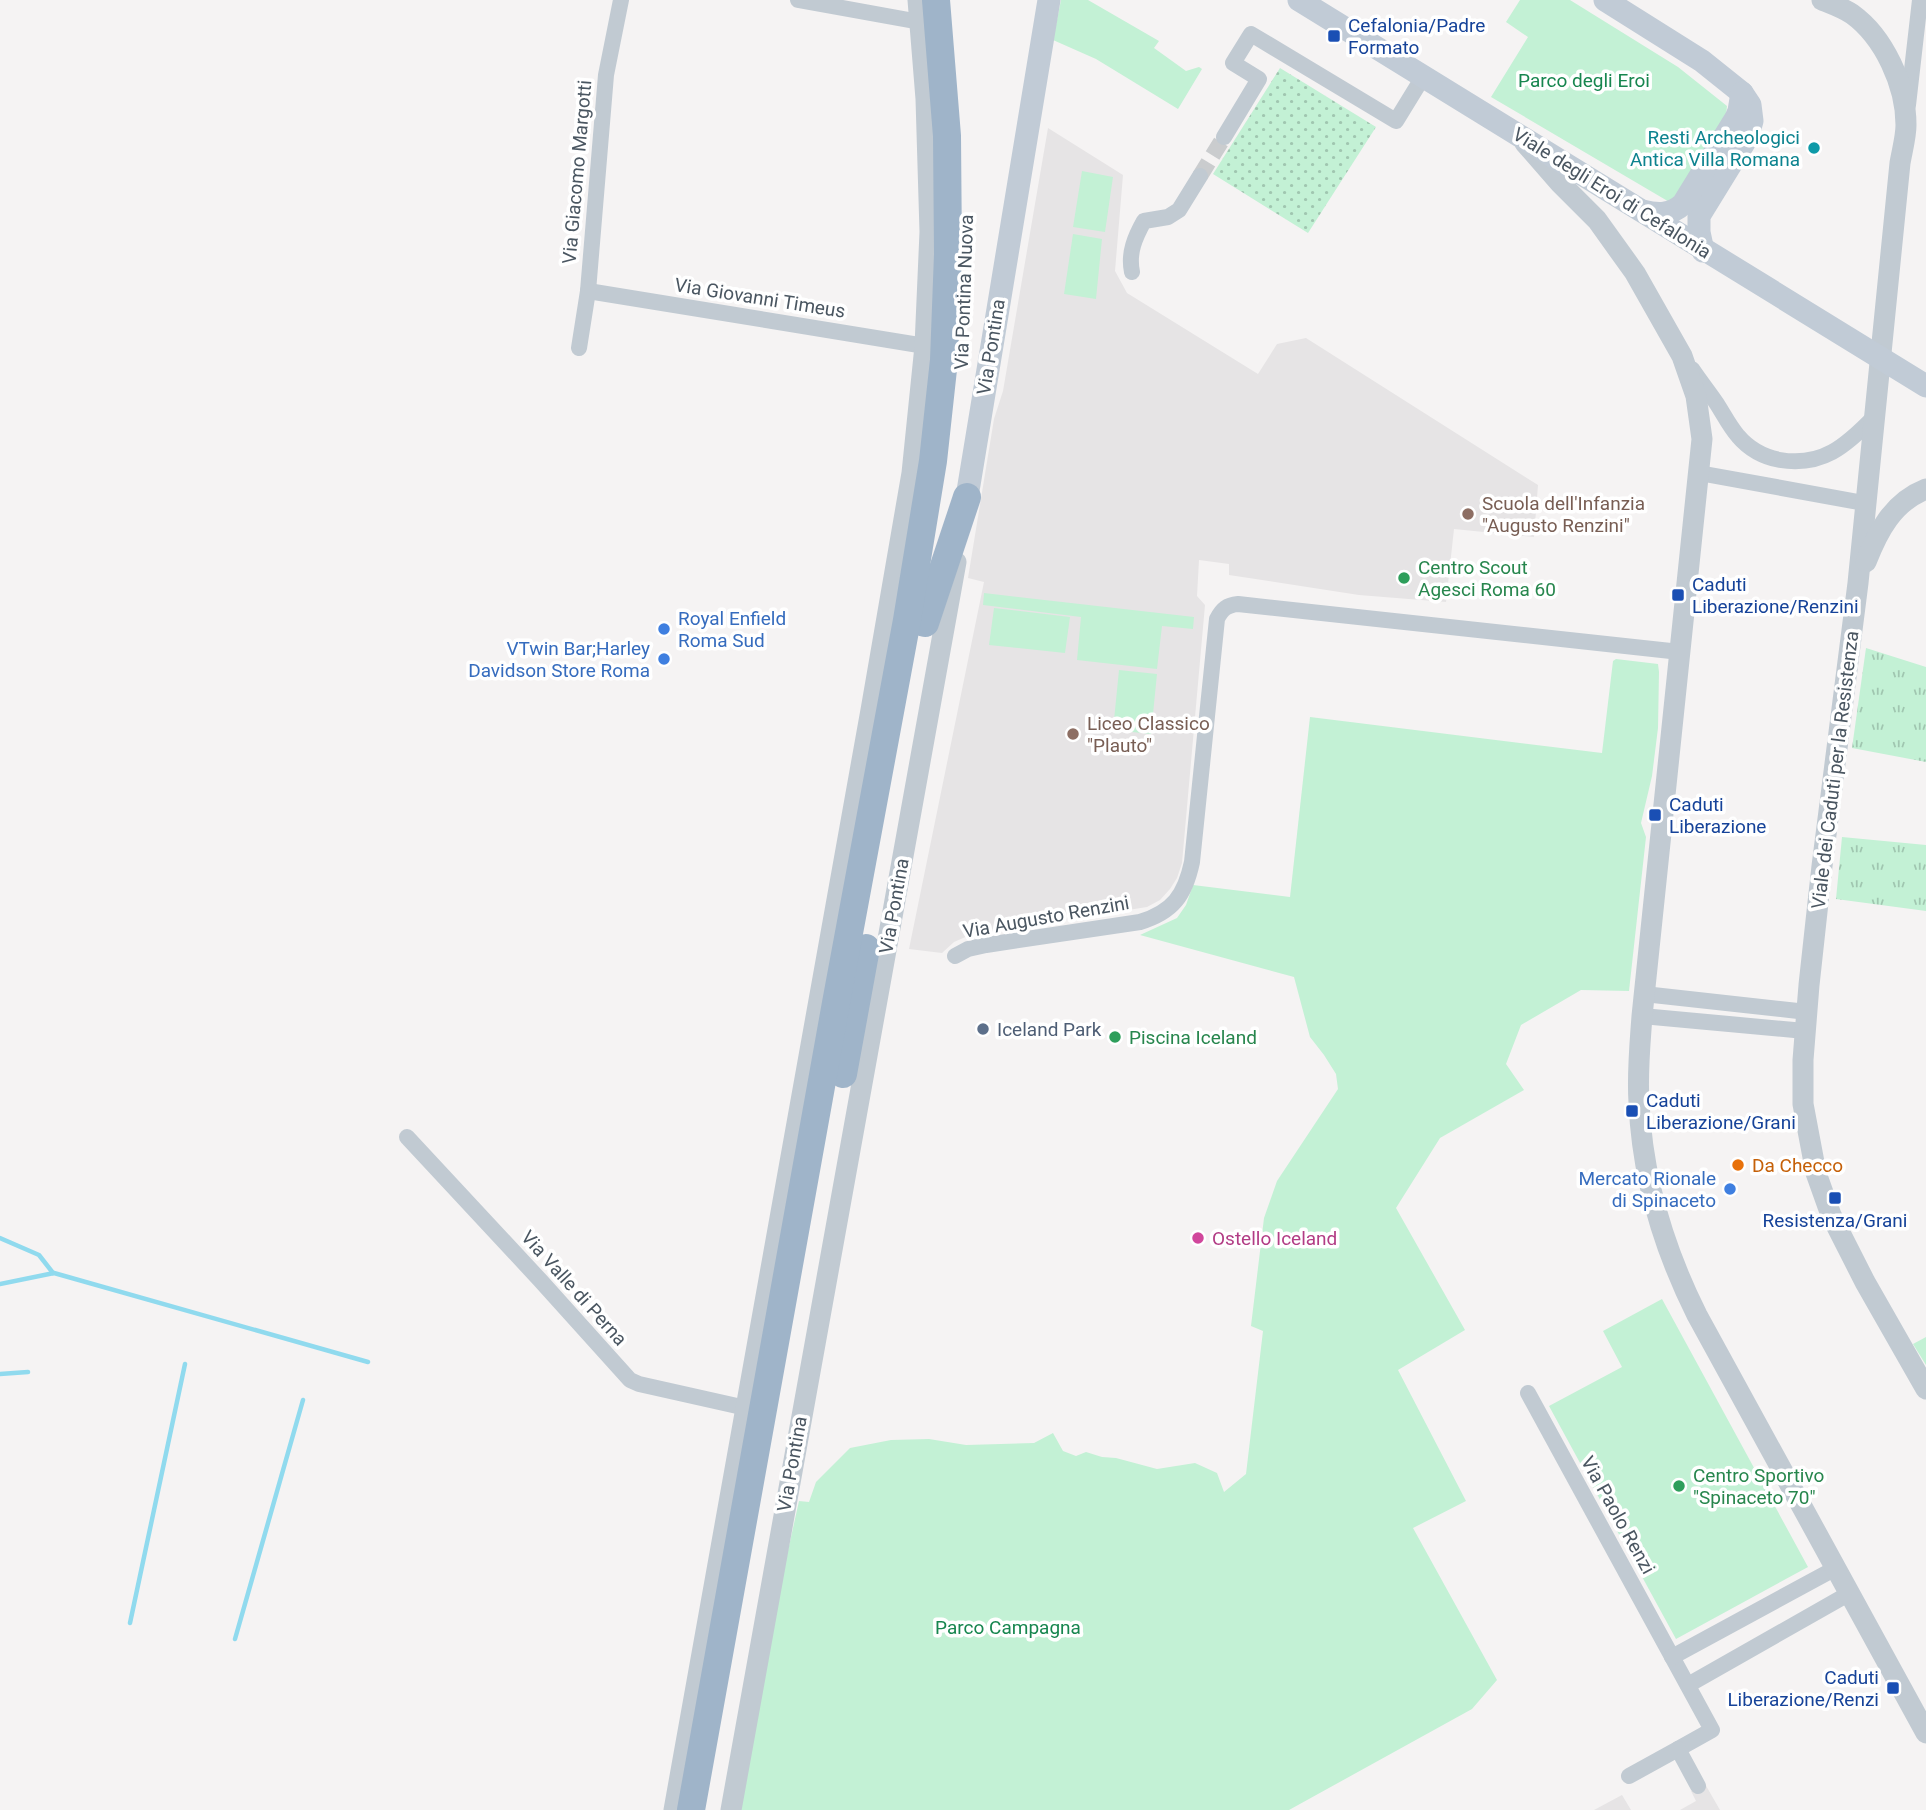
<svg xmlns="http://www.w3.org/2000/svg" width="1926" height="1810" font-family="Roboto,sans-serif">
	<defs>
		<pattern id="grass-tufts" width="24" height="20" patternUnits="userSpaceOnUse" patternTransform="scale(1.75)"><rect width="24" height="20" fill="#c3f1d5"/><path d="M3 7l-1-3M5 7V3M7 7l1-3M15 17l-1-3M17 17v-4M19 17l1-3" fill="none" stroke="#a0c6b0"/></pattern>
		<pattern id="garden-dots" width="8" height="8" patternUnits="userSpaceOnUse" patternTransform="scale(1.75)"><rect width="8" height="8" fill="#c3f1d5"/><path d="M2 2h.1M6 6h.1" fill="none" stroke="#a0c6b0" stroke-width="1.8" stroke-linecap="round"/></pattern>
	</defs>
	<rect width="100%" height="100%" fill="#f5f3f3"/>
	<g fill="#e6e4e5">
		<polygon points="1048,128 1123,175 1115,271 1127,293 1258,374 1277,344 1306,338 1538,485 1534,537 1454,529 1446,602 1359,595 1229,575 1229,564 1199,560 1197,596 1205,605 1182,863 1177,878 1170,889 1160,900 1147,907 970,935 954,942 942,953 909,949 984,582 968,578 994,419 1003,391"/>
		<polygon points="1705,1784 1720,1810 1680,1810 1696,1801 1691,1791"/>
		<polygon points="1622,1795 1631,1810 1594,1810"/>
	</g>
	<g fill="url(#grass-tufts)">
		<polygon points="1866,648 1926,667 1926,762 1852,748"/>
		<polygon points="1842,837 1926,845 1926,911 1836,899"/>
	</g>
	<g fill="#c3f1d5">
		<polygon points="1061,0 1088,0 1159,41 1154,48 1186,71 1199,67 1202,69 1178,109 1096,59 1053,40"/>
		<polygon points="1520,0 1570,0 1678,67 1727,106 1726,115 1671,203 1491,97 1528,37 1506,22"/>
		<polygon points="1082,171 1113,177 1105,232 1073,227"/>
		<polygon points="1073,234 1102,239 1096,299 1064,294"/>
		<polygon points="984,593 1194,617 1193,629 1162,626 1157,669 1077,660 1081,617 983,605"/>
		<polygon points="994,608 1070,617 1065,653 989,645"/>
		<polygon points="1616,659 1658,664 1659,672 1658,728 1652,776 1641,823 1646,837 1629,991 1581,990 1521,1025 1506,1064 1524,1090 1440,1138 1396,1208 1465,1330 1398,1370 1466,1501 1413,1528 1497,1680 1472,1709 1289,1810 741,1810 765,1654 799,1501 809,1502 816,1482 850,1448 891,1440 929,1439 966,1445 1034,1443 1053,1433 1063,1451 1076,1456 1086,1452 1102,1457 1116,1458 1157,1469 1195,1463 1217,1473 1224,1492 1246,1474 1263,1331 1251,1326 1264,1218 1277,1181 1338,1089 1336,1074 1324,1055 1310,1037 1294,977 1140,935 1177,918 1186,905 1193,885 1290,897 1310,717 1602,753 1613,661"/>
		<polygon points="1119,670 1157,674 1151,734 1113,730"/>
		<polygon points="1662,1299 1808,1567 1676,1639 1549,1406 1622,1367 1603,1331"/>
		<polygon points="1926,1337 1926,1365 1913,1344"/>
	</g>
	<polygon fill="url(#garden-dots)" points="1280,68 1376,127 1308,233 1213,174"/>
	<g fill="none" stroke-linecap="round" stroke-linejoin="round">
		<g stroke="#90daee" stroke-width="4.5">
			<polyline points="0,1238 39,1255 53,1273"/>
			<polyline points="0,1284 54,1273 368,1362"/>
			<polyline points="0,1374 28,1372"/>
			<polyline points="130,1623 185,1364"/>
			<polyline points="235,1639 303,1400"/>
		</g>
		<polyline stroke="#caccce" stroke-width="16" stroke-dasharray="16 8" stroke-linecap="butt" points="1200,176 1224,137"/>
		<g stroke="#c1cad2" stroke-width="16">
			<polyline points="798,0 920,22"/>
			<polyline points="1908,105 1920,0"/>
			<polyline points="1224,137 1259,79 1233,63 1251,34 1396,121 1423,77"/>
			<path d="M1132 272C1128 253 1135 237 1144 221L1168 217 1179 210 1200 176"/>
			<polyline points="588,291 925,346"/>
			<polyline points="579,348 588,291 606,75 621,0"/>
			<path d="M1692 369C1700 381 1709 392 1717 404 1724 415 1730 427 1738 436 1749 449 1764 457 1780 460 1822 467 1846 446 1874 417"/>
			<polyline points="1699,473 1864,503"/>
			<path d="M955 956 968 949 986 945 1140 922C1173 912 1185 895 1192 862L1217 619C1222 609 1227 605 1238 604L1680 652"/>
			<polyline points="1644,994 1807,1012"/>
			<polyline points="1642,1016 1805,1031"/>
			<polyline points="407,1137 540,1280 630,1380 639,1384 746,1408"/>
			<polyline points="1528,1393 1712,1730 1678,1749 1698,1786"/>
			<polyline points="1672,1657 1836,1568"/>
			<polyline points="1688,1685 1850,1593"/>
			<polyline points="1629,1776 1678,1749"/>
		</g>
		<g stroke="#c1cad2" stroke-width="21">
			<path d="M1822 0C1832 4 1843 8 1852 14 1884 37 1906 85 1906 125 1906 137 1902 151 1900 163L1858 583 1822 866 1809 985 1803 1060V1104L1816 1173 1831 1215 1865 1282 1926 1389"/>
			<path d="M1525 143 1560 183 1597 220 1635 273 1682 356 1696 396 1702 439 1642 1016C1640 1044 1637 1074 1639 1102 1642 1177 1664 1249 1697 1315L1926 1733"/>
			<path d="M1866 562C1878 531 1893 502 1926 489"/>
			<polyline points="674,1810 871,710 912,473 925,346 930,232 926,99 918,0"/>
			<polyline points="731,1810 956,562"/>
		</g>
		<g stroke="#c1cbd6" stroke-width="23">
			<polyline points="1299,0 1926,386"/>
			<polyline points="1605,0 1702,61 1742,93 1750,105 1752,121 1747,138 1699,216 1699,232 1703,251"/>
			<path d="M1643 211C1658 215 1671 215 1683 204L1736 118 1739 111 1742 93"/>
			<polyline points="967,497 1049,0"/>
		</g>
		<g stroke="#9fb4c9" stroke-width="28">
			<polyline points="925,623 967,497"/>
			<polyline points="843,1074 866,948"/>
			<polyline points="691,1810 836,1003 907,620 933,461 944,360 948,254 947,136 936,0"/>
		</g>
	</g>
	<g fill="#1a4fb4" stroke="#fff" stroke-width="2.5">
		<rect x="1327" y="29" width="14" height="14" rx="3.5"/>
		<rect x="1671" y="588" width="14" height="14" rx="3.5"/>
		<rect x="1648" y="808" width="14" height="14" rx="3.5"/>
		<rect x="1625" y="1104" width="14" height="14" rx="3.5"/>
		<rect x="1828" y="1191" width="14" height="14" rx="3.5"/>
		<rect x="1886" y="1681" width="14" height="14" rx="3.5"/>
	</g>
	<circle fill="#0f9aa8" stroke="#fff" stroke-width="2.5" cx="1814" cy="148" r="7"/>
	<g fill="#8d6e63" stroke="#fff" stroke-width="2.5">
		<circle cx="1468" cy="514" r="7"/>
		<circle cx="1073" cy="734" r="7"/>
	</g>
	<g fill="#2e9e5b" stroke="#fff" stroke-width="2.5">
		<circle cx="1404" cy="578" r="7"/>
		<circle cx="1115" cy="1037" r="7"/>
		<circle cx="1679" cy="1486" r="7"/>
	</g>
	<g fill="#3f7fe0" stroke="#fff" stroke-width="2.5">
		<circle cx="664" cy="629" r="7"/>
		<circle cx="664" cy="659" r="7"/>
		<circle cx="1730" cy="1189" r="7"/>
	</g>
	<circle fill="#5c6f8a" stroke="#fff" stroke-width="2.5" cx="983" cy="1029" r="7"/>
	<circle fill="#e8710a" stroke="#fff" stroke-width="2.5" cx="1738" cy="1165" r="7"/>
	<circle fill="#d1479c" stroke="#fff" stroke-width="2.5" cx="1198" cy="1238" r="7"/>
	<g text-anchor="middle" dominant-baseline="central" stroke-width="7" stroke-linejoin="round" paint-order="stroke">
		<g font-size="19" fill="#164399" stroke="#fff" text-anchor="start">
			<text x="1348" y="25">Cefalonia/Padre<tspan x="1348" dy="22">Formato</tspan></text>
			<text x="1692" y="584">Caduti<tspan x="1692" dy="22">Liberazione/Renzini</tspan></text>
			<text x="1669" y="804">Caduti<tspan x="1669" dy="22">Liberazione</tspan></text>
			<text x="1646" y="1100">Caduti<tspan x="1646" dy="22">Liberazione/Grani</tspan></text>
			<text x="1835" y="1220" text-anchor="middle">Resistenza/Grani</text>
			<text x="1879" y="1677" text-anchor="end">Caduti<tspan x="1879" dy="22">Liberazione/Renzi</tspan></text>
		</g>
		<g font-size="19" fill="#17864f" stroke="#fff">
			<text x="1584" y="80">Parco degli Eroi</text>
			<text x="1008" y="1627">Parco Campagna</text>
		</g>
		<g font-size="19" fill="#0d838f" stroke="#fff" text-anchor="end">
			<text x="1800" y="137">Resti Archeologici<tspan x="1800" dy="22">Antica Villa Romana</tspan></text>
		</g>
		<g font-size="19" fill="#4a5661" stroke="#fff">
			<text transform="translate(577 172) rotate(-85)">Via Giacomo Margotti</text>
			<text transform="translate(1612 193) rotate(32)">Viale degli Eroi di Cefalonia</text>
			<text transform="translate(964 292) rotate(-88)">Via Pontina Nuova</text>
			<text transform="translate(760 298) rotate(9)">Via Giovanni Timeus</text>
			<text transform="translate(991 347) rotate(-81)">Via Pontina</text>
			<text transform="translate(1835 770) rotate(-83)">Viale dei Caduti per la Resistenza</text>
			<text transform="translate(894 906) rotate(-80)">Via Pontina</text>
			<text transform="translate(1046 917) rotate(-10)">Via Augusto Renzini</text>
			<text transform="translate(574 1288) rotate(48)">Via Valle di Perna</text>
			<text transform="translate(792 1464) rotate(-80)">Via Pontina</text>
			<text transform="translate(1618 1515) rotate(61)">Via Paolo Renzi</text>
		</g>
		<g font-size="19" fill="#785e54" stroke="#fff" text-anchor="start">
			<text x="1482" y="503">Scuola dell'Infanzia<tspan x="1482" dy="22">"Augusto Renzini"</tspan></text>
			<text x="1087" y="723">Liceo Classico<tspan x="1087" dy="22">"Plauto"</tspan></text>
		</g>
		<g font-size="19" fill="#27864d" stroke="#fff" text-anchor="start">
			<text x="1418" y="567">Centro Scout<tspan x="1418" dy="22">Agesci Roma 60</tspan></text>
			<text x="1129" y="1037">Piscina Iceland</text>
			<text x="1693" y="1475">Centro Sportivo<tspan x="1693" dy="22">"Spinaceto 70"</tspan></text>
		</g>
		<g font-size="19" fill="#366cbe" stroke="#fff" text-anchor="end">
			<text x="678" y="618" text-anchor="start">Royal Enfield<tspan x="678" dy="22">Roma Sud</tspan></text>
			<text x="650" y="648">VTwin Bar;Harley<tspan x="650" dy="22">Davidson Store Roma</tspan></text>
			<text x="1716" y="1178">Mercato Rionale<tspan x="1716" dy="22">di Spinaceto</tspan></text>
		</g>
		<g font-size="19" fill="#4e5e75" stroke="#fff" text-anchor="start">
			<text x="997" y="1029">Iceland Park</text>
		</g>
		<g font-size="19" fill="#c56008" stroke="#fff" text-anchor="start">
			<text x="1752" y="1165">Da Checco</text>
		</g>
		<g font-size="19" fill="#b23c85" stroke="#fff" text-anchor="start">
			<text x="1212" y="1238">Ostello Iceland</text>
		</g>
	</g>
</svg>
